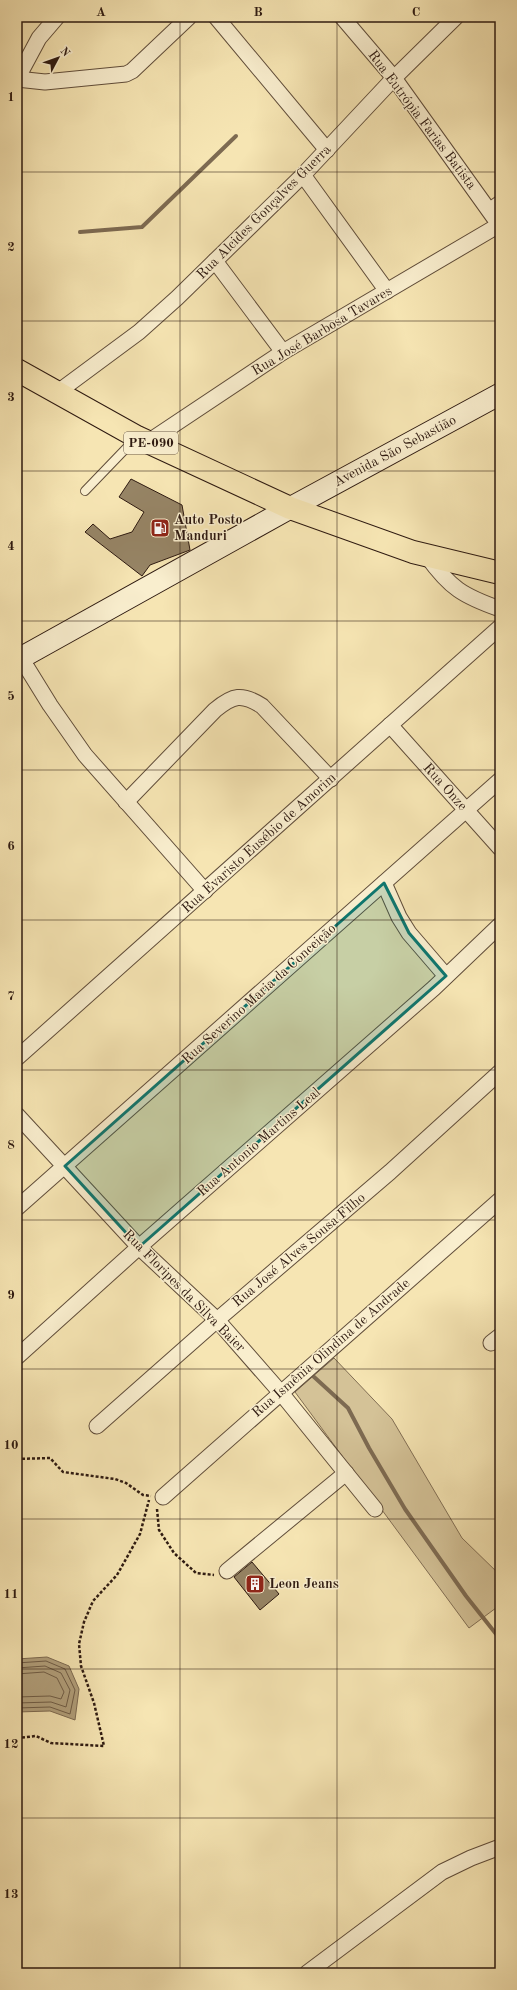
<svg xmlns="http://www.w3.org/2000/svg" width="517" height="1990" font-family="'Old Standard TT',serif">
	<rect width="100%" height="100%" fill="#f6e5b3"/>
	<filter id="stains"><feTurbulence type="fractalNoise" baseFrequency=".005" numOctaves="4"/><feColorMatrix values="0 0 0 0 .2 0 0 0 0 .09 0 0 0 0 .02 0 0 0 .5 -.17"/></filter>
	<radialGradient id="worn" r=".72"><stop offset=".6" stop-color="#630" stop-opacity="0"/><stop offset="1" stop-color="#630" stop-opacity=".3"/></radialGradient>
	<polygon fill="#d4c297" stroke="#816e54" points="334,1358 392,1419 462,1538 500,1575 500,1605 469,1628 295,1392"/>
	<polygon fill="#b2a07c" stroke="#7d6a51" points="47,1657 69,1666 79,1689 75,1720 50,1711 17,1712 17,1659"/>
	<g fill="none" stroke-linecap="round" stroke-linejoin="round">
		<g stroke="#705d46" stroke-width="1">
			<polyline points="17,1663 46,1661 65,1669 75,1690 70,1714 50,1707 17,1708"/>
			<polyline points="17,1668 45,1666 61,1673 70,1690 66,1707 51,1702 17,1703"/>
			<polyline points="17,1674 44,1672 57,1678 64,1692 61,1699 50,1696 17,1697"/>
		</g>
		<g stroke="#7d6a51" stroke-width="4">
			<polyline points="80,232 142,227 236,136"/>
			<polyline points="313,1376 348,1408 369,1448 405,1509 466,1596 500,1639"/>
		</g>
	</g>
	<g fill="#968465" stroke="#2e1a11">
		<polygon points="131,479 182,505 190,550 150,565 142,576 85,532 93,524 110,539 132,532 144,512 119,497"/>
		<polygon points="252,1562 279,1594 260,1610 234,1577"/>
	</g>
	<g fill="none" stroke-linecap="round" stroke-linejoin="round">
		<defs>
			<g id="lane">
				<polyline points="487,208 500,199"/>
				<polyline points="85,491 136,438"/>
			</g>
			<g id="street">
				<polyline points="216,17 327,150"/>
				<polyline points="342,17 394,78 500,226"/>
				<polyline points="17,79 45,82 126,74 132,71 189,17"/>
				<polyline points="17,79 39,38 57,17"/>
				<polyline points="303,175 387,291"/>
				<polyline points="215,261 283,352"/>
				<polyline points="58,392 139,332 177,298 303,175 394,78 456,17"/>
				<polyline points="148,442 283,352 499,225"/>
				<path d="M427 556C450 588 463 596 500 609"/>
				<polyline points="21,658 50,705 85,755 205,891"/>
				<polyline points="390,725 500,848"/>
				<path d="M126 802 215 710C233 695 242 693 262 706L331 779"/>
				<polyline points="384,883 399,917 409,933 446,976"/>
				<polyline points="17,1058 500,627"/>
				<polyline points="17,1115 139,1247 217,1320 281,1393 375,1509"/>
				<polyline points="17,1208 500,780"/>
				<polyline points="491,1343 500,1336"/>
				<polyline points="17,1357 139,1247 434,988 500,925"/>
				<polyline points="97,1426 217,1320 390,1172 500,1072"/>
				<polyline points="163,1497 500,1200"/>
				<polyline points="227,1571 346,1473"/>
				<polyline points="307,1973 442,1872 471,1858 500,1847"/>
			</g>
			<polyline id="secondary" points="17,660 290,508 500,394"/>
			<polyline id="primary" points="17,370 137,437 290,508 413,552 500,573"/>
		</defs>
		<use href="#lane" stroke="#604d3a" stroke-width="10"/>
		<use href="#street" stroke="#604d3a" stroke-width="17"/>
		<use href="#secondary" stroke="#2e1a11" stroke-width="23"/>
		<use href="#primary" stroke="#2e1a11" stroke-width="24"/>
		<g stroke="#2e1a11" stroke-width="2.5" stroke-dasharray="3 2" stroke-linecap="butt">
			<polyline points="17,1459 50,1458 63,1472 115,1479 126,1483 143,1495 151,1496"/>
			<polyline points="157,1509 159,1530 174,1553 196,1573 214,1575"/>
			<polyline points="17,1738 36,1736 51,1743 104,1746 94,1703 81,1666 79,1644 84,1622 93,1601 117,1575 140,1534 149,1500"/>
		</g>
		<use href="#lane" stroke="#f9eece" stroke-width="8"/>
		<use href="#street" stroke="#f9eece" stroke-width="15"/>
		<use href="#secondary" stroke="#f9eece" stroke-width="21"/>
		<use href="#primary" stroke="#f6e5b3" stroke-width="22"/>
	</g>
	<path fill="#0f766e" fill-opacity="0.2" stroke="#0f766e" stroke-width="3" stroke-linejoin="round" d="M384 883 409 933 446 976 139 1247 65 1166Z"/>
	<path fill="none" stroke="#2e1a11" stroke-width="1" stroke-opacity="0.55" d="M180 17V1973M337 17V1973M17 172H500M17 321H500M17 471H500M17 621H500M17 770H500M17 920H500M17 1070H500M17 1220H500M17 1369H500M17 1519H500M17 1669H500M17 1818H500"/>
	<defs>
		<symbol id="fuel-square" viewBox="-11 -11 22 22"><rect x="-9" y="-9" width="18" height="18" rx="4" fill="#8f2418" stroke="#f9eece"/><path d="M-5.5-6h7V0h2V4h1.3V-2.5L3-4.5l.8-.8L6-3V5H2.5V1h-1V6h-7ZM-4.2-4.7v3.2H.2V-4.7Z" fill="#fff"/></symbol>
		<symbol id="building-square" viewBox="-11 -11 22 22"><rect x="-9" y="-9" width="18" height="18" rx="4" fill="#8f2418" stroke="#f9eece"/><path d="M-4-6H4V6H1V3H-1V6H-4ZM-2.5-4.3h1.7v1.8h-1.7ZM.8-4.3h1.7v1.8H.8ZM-2.5-1h1.7V.8h-1.7ZM.8-1h1.7V.8H.8Z" fill="#fff"/></symbol>
	</defs>
	<g fill-rule="evenodd">
		<use href="#fuel-square" x="149" y="517" width="22" height="22"/>
		<use href="#building-square" x="244" y="1573" width="22" height="22"/>
	</g>
	<g text-anchor="middle" dominant-baseline="central" stroke-width="3" stroke-linejoin="round" paint-order="stroke">
		<rect fill="#f9eece" stroke="#6b5a4a" stroke-width="1" x="124" y="432" width="54" height="22" rx="3"/>
		<g font-size="13" font-weight="bold" fill="#2e1a11">
			<text x="151" y="443">PE-090</text>
		</g>
		<g font-size="14" fill="#2e1a11" stroke="#f9eece">
			<text transform="translate(422 120) rotate(53)">Rua Eutrópia Farias Batista</text>
			<text transform="translate(264 212) rotate(-45)">Rua Alcides Gonçalves Guerra</text>
			<text transform="translate(322 331) rotate(-31)">Rua José Barbosa Tavares</text>
			<text transform="translate(395 451) rotate(-28)">Avenida São Sebastião</text>
			<text transform="translate(445 787) rotate(48)">Rua Onze</text>
			<text transform="translate(259 843) rotate(-42)">Rua Evaristo Eusébio de Amorim</text>
			<text transform="translate(259 994) rotate(-42)">Rua Severino Maria da Conceição</text>
			<text transform="translate(259 1142) rotate(-41)">Rua Antonio Martins Leal</text>
			<text transform="translate(299 1250) rotate(-40)">Rua José Alves Sousa Filho</text>
			<text transform="translate(184 1291) rotate(45)">Rua Floripes da Silva Baier</text>
			<text transform="translate(331 1348) rotate(-41)">Rua Ismênia Olindina de Andrade</text>
		</g>
		<g font-size="14" font-weight="bold" fill="#2e1a11" stroke="#f9eece" text-anchor="start">
			<text x="174" y="520">Auto Posto<tspan x="174" dy="16">Manduri</tspan></text>
			<text x="269" y="1584">Leon Jeans</text>
		</g>
	</g>
	<rect width="517" height="1990" fill="none" stroke="#f6e5b3" stroke-width="44"/>
	<g transform="translate(58 58) rotate(49)" stroke="#f9eece" stroke-width="3" paint-order="stroke">
	<path d="M0-3L7 15L0 10L-7 15Z" fill="#2e1a11"/>
	<text y="-6" font-size="11" font-weight="bold" text-anchor="middle" fill="#2e1a11">N</text>
	</g>
	<rect x="22" y="22" width="473" height="1946" fill="none" stroke="#2e1a11" stroke-width="1.5"/>
	<g font-size="13" text-anchor="middle" font-weight="bold" fill="#2e1a11">
		<text x="101" y="16">A</text>
		<text x="258" y="16">B</text>
		<text x="416" y="16">C</text>
		<text x="11" y="101">1</text>
		<text x="11" y="251">2</text>
		<text x="11" y="401">3</text>
		<text x="11" y="550">4</text>
		<text x="11" y="700">5</text>
		<text x="11" y="850">6</text>
		<text x="11" y="1000">7</text>
		<text x="11" y="1149">8</text>
		<text x="11" y="1299">9</text>
		<text x="11" y="1449">10</text>
		<text x="11" y="1598">11</text>
		<text x="11" y="1748">12</text>
		<text x="11" y="1898">13</text>
	</g>
	<rect width="100%" height="100%" filter="url(#stains)"/>
	<rect width="100%" height="100%" fill="url(#worn)"/>
</svg>
